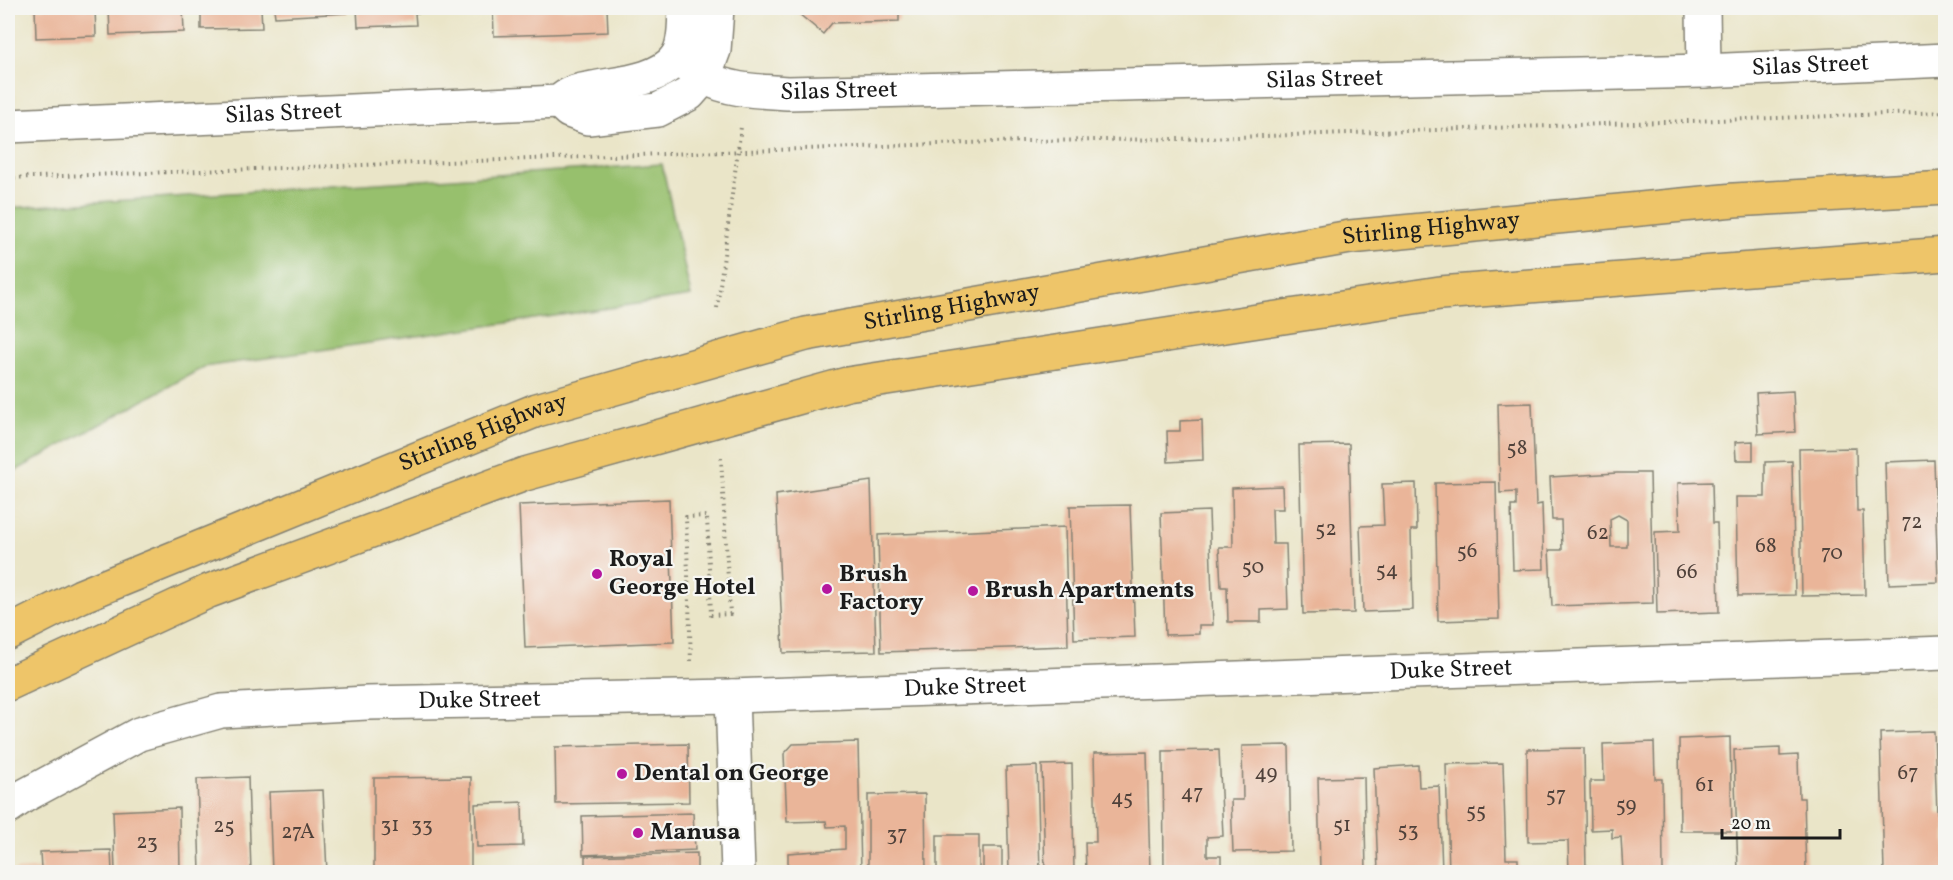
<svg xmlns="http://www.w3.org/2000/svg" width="1953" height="880" font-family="Vollkorn,serif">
	<rect width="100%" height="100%" fill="#f6f6f2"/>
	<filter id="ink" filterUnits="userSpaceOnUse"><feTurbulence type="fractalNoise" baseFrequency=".0167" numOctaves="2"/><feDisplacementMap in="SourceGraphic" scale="12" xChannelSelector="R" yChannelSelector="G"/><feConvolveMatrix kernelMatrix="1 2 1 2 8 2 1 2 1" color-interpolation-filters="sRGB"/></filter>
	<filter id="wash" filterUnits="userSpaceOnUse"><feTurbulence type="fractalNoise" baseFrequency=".008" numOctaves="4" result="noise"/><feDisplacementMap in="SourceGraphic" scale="24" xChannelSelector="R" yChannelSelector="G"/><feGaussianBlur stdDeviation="1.35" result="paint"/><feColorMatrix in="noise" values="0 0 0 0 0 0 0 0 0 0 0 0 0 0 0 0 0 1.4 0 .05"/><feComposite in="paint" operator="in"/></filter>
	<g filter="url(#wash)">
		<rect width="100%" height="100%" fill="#eae5c8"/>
		<polygon fill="#97c06d" stroke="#5a6e44" stroke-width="1.5" points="662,164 691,296 204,367 8,475 8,208"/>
		<g id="blocks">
			<g fill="#eab599" fill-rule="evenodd">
				<polygon points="35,8 95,8 96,36 36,38"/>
				<polygon points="109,8 183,8 184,32 110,35"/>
				<polygon points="201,8 261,8 262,28 201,29"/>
				<polygon points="274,8 346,8 347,13 275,17"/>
				<polygon points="357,8 435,8 436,12 415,13 416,25 358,27"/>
				<polygon points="493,8 607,8 608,32 494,36"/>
				<polygon points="792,8 899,8 899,21 832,23 823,34"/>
				<polygon points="1793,391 1795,432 1758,434 1756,393"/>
				<polygon points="1532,403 1536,505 1542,504 1544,569 1513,570 1511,506 1516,506 1516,492 1500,493 1498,404"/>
				<polygon points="1202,420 1203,460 1168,462 1167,431 1180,431 1180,421"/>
				<polygon points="1753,441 1753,460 1736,460 1735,442"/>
				<polygon points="1349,444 1354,613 1303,614 1299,445"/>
				<polygon points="1856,448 1857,511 1863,511 1865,595 1802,596 1799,449"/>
				<polygon points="1934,460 1938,582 1889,584 1885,462"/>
				<polygon points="1792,461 1795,595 1738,596 1736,497 1765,497 1765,462"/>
				<path d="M1617 473H1650L1653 603 1552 606 1549 550H1562L1561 520H1552L1550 477ZM1618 515 1627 520V547H1611L1610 519Z"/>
				<polygon points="871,481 876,651 783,653 776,495"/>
				<polygon points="1496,482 1499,619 1438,621 1435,483"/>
				<polygon points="1712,482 1713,523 1717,523 1719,612 1657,614 1655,532 1680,531 1678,483"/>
				<polygon points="1416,483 1417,530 1411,530 1413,610 1363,612 1360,526 1384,525 1382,484"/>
				<polygon points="1282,486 1283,509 1272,509 1273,544 1286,544 1288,609 1261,610 1261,622 1228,622 1227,587 1221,587 1219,547 1233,547 1232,488"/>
				<polygon points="669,499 674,642 525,648 519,505"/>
				<polygon points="1130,505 1135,637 1074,639 1070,506"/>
				<polygon points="1209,511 1213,625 1199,625 1199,634 1165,635 1161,513"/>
				<polygon points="1065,527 1068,646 881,652 878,535"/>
				<polygon points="1934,731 1937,814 1946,814 1946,872 1884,872 1880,733"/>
				<polygon points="1730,737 1732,831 1680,831 1679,739"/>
				<polygon points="858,742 861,872 788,872 788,853 845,849 845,826 827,827 826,821 787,822 784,754 793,744"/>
				<polygon points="1654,742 1655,779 1662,779 1663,872 1623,872 1621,837 1612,838 1612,829 1591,830 1590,781 1604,781 1603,744"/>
				<polygon points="688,744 689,802 556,804 555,747"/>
				<polygon points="1289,745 1291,851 1233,852 1231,800 1243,800 1242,746"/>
				<polygon points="1584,748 1586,872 1569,872 1568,841 1528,842 1527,749"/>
				<polygon points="1780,748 1780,756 1798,755 1799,798 1804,798 1806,872 1738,872 1734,750"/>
				<polygon points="1219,750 1223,836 1207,837 1207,856 1221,856 1221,872 1164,872 1163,751"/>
				<polygon points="1147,752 1150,872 1086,872 1085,842 1096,842 1094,753"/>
				<polygon points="1503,763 1506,859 1518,859 1518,872 1449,872 1446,764"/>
				<polygon points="1072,764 1074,872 1045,872 1042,765"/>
				<polygon points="1418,765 1419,787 1439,786 1442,872 1378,872 1374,768"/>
				<polygon points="1037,766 1040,872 1009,872 1006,767"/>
				<polygon points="248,777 251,872 200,872 197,779"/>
				<polygon points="471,777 471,872 374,872 374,778"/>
				<polygon points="1364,777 1366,872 1320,872 1318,778"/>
				<polygon points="323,790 327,872 272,872 269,792"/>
				<polygon points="925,794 926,872 868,872 868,795"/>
				<polygon points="522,802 523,846 477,847 475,804"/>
				<polygon points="179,808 180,872 115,872 113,811"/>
				<polygon points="693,813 695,850 583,855 582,816"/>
				<rect x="937" y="835" width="42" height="37"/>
				<rect x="983" y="847" width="19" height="25"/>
				<polygon points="111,850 112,872 15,872 15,870 41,869 40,852"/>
				<polygon points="697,853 697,872 585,872 585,856"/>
			</g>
		</g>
	</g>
	<g filter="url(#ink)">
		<use href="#blocks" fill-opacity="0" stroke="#838072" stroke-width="1.5"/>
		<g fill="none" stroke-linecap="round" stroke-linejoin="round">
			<defs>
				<g id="minor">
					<polyline points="1703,8 1704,71"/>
					<path id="s1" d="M676 58C685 64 694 72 704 77 729 91 760 91 788 93L1704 71 1946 60"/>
					<polyline points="559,102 569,111 588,118 658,110 689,94 704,77 714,50 717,8"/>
					<path id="s2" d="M8 126 559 102C571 91 578 91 593 88 618 83 659 81 676 58 686 45 684 23 685 8"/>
					<polyline points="732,696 738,872"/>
					<path id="s3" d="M8 807 24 796 139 734 221 711 367 703 732 696 1946 653"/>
				</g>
				<g id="highway">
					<path id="s4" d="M8 633 81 596 537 410 806 334 1350 237 1734 200 1946 188"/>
					<polyline points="8,684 209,591 525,474 847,384 1440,293 1946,254"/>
				</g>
			</defs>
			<use href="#minor" stroke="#838072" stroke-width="36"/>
			<use href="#highway" stroke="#838072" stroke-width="36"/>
			<g stroke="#838072" stroke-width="4" stroke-dasharray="1.5 4.5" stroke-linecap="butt">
				<polyline points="8,178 1022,141 1179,139 1946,112"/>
				<polyline points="717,308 741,127"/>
				<polyline points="691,661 686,517 707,516 711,615 730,614 721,458"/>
			</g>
			<use href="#minor" stroke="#fff" stroke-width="33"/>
			<use href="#highway" stroke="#eec569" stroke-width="33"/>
		</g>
	</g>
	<g fill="#b5179e" stroke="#f6f6f2" stroke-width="2">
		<circle cx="597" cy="574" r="6"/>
		<circle cx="827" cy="589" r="6"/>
		<circle cx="973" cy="591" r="6"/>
		<circle cx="622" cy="774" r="6"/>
		<circle cx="638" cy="833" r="6"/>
	</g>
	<g text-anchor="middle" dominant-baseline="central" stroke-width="4.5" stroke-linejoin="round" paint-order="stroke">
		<g font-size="21" fill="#50423b">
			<text x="1517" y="448">58</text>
			<text x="1912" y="522">72</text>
			<text x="1326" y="529">52</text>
			<text x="1598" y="533">62</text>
			<text x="1766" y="546">68</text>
			<text x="1467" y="551">56</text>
			<text x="1832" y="553">70</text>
			<text x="1253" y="567">50</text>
			<text x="1387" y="570">54</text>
			<text x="1687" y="572">66</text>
			<text x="1266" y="773">49</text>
			<text x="1908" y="773">67</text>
			<text x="1705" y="785">61</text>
			<text x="1192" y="793">47</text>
			<text x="1556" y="795">57</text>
			<text x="1122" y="798">45</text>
			<text x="1626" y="805">59</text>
			<text x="1476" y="811">55</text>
			<text x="390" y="825">31</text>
			<text x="422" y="825">33</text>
			<text x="1342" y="825">51</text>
			<text x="224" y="826">25</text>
			<text x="1408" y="830">53</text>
			<text x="298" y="832">27A</text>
			<text x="897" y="834">37</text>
			<text x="147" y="842">23</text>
		</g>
		<g font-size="24" fill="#1c1c1c" stroke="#f6f6f2">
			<text stroke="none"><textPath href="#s1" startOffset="1143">Silas Street</textPath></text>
			<text stroke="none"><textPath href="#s1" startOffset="657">Silas Street</textPath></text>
			<text stroke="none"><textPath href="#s1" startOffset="171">Silas Street</textPath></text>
			<text stroke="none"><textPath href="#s2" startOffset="276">Silas Street</textPath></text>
			<text stroke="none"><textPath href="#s4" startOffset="1488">Stirling Highway</textPath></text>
			<text stroke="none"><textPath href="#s4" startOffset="1002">Stirling Highway</textPath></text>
			<text stroke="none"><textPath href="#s4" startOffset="516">Stirling Highway</textPath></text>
			<text stroke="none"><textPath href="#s3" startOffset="1466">Duke Street</textPath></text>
			<text stroke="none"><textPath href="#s3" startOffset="980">Duke Street</textPath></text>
			<text stroke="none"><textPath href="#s3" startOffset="494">Duke Street</textPath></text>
		</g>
		<g font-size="24" font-weight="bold" fill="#1c1c1c" stroke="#f6f6f2" text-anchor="start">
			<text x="609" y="560">Royal<tspan x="609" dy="28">George Hotel</tspan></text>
			<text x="839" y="575">Brush<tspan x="839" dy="28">Factory</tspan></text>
			<text x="985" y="591">Brush Apartments</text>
			<text x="634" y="774">Dental on George</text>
			<text x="650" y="833">Manusa</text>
		</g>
	</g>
	<rect width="1953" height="880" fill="none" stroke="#f6f6f2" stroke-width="30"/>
	<path d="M1722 829v9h118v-9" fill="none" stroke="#1c1c1c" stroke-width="3"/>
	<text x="1731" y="829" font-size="18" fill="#1c1c1c" stroke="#f6f6f2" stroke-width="4.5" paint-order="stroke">20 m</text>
</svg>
